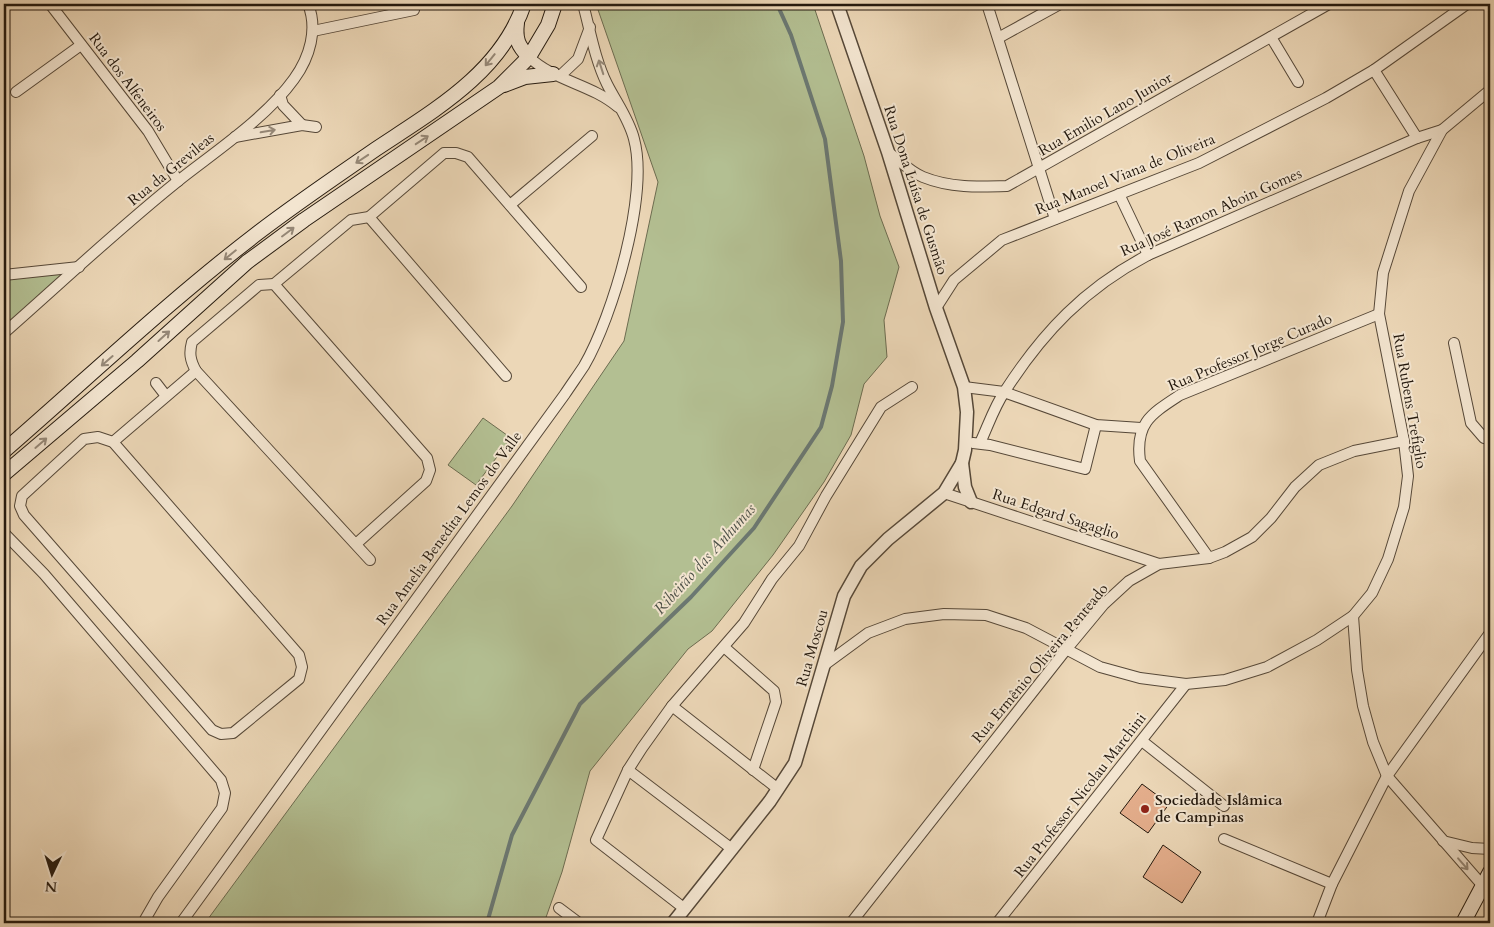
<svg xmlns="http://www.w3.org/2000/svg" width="1494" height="927" font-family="Cardo,serif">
	<rect width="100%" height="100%" fill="#ecd7b7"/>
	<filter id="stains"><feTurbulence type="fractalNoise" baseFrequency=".004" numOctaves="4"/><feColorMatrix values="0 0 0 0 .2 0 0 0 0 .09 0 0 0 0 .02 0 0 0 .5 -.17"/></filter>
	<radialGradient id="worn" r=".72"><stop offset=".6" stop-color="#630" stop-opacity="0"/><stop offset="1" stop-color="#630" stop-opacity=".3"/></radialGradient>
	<g fill="#b3bf92" stroke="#6c6c50">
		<polygon points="596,4 813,4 864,156 880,216 899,267 884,320 887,357 864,384 851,435 824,482 773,555 712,631 688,649 590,771 562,872 544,923 205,923 512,506 624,341 658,182"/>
		<polygon points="66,273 4,326 4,280"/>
		<polygon points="483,418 511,438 476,485 448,465"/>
	</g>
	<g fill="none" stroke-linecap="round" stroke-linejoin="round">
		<polyline stroke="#6b7872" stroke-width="4" points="487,923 512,835 580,704 691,597 754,528 821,427 832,386 843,322 841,261 825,139 791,35 777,4"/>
	</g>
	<g fill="#e4ae8c" stroke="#24190e">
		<polygon points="1142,784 1169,804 1148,833 1120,813"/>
		<polygon points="1163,845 1201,872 1182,903 1143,877"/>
	</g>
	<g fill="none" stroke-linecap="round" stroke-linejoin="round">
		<defs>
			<g id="minor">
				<polyline points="50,4 148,131 178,181"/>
				<polyline points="987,4 1055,219"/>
				<polyline points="313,31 414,10"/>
				<polyline points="1000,37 1060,4"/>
				<polyline points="1271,37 1298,82"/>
				<path d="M529 57C554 81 591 84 618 107"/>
				<polyline points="1374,70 1417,138"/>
				<polyline points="560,76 578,59 590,27"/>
				<polyline points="16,92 81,45"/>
				<polyline points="280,95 283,105 302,125"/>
				<polyline points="235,137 302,125 316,127"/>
				<path d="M888 152C899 160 910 172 923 177 950 188 978 187 1007 186L1329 4"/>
				<polyline points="1119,194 1148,255"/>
				<polyline points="510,205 592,136"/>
				<polyline points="369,217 506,376"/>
				<polyline points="4,275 79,267"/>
				<polyline points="274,284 351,220 369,217 444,153 456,153 468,157 581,287"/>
				<polyline points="936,308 954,280 1002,240 1199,163 1326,98 1374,70 1467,4"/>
				<path d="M4 333C62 282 118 229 178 181 216 151 266 118 294 79 310 57 318 29 308 4"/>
				<polyline points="1454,343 1471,423 1484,438 1490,439"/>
				<polyline points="156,383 166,396"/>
				<polyline points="964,387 1004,392 1096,425 1141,428"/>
				<polygon points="98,437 113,442 299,655 302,667 299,679 233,733 221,734 212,730 24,515 20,506 22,496 84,439"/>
				<polyline points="113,442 196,371"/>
				<polyline points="973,443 990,445 1085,469 1096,425"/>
				<path d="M980 443C988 426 994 407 1005 391 1043 332 1085 288 1148 255L1417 138 1442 130"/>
				<polyline points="944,493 1159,564"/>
				<polyline points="4,533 44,574 221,780 225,793 222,808 158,897 143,923"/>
				<path d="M356 544 426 481 430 470 427 458 274 284 259 285 192 342C189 353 190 360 196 371L370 560"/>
				<path d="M1209 558 1140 461C1135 423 1151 414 1180 395L1379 314"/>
				<polyline points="1353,616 1357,670 1363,706 1373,742 1387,776 1483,886"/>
				<polyline points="724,647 774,691 776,702 753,770"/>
				<polyline points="823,666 868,633 905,619 944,614 986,615 1026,628 1100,667 1140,678 1186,684 1225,680 1267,667 1317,640 1353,616 1372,593 1388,559 1404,507 1408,476 1404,441 1379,314 1383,273 1409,191 1442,130 1490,90"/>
				<polyline points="672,706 778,789"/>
				<polyline points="1142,741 1224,806"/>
				<polyline points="628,770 732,849"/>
				<polyline points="1224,839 1332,884"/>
				<polyline points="1443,841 1472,848 1490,849"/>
				<polyline points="559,908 579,923"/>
				<polyline points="685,909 596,840 628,770 642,748 672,706 744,623 772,579 799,546 826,496 881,407 912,387"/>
				<path d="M181 923 565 394C571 385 578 375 584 366 613 316 649 194 634 139 629 119 616 102 607 84 595 60 590 30 583 4"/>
				<polyline points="851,923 1065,651 1104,604 1129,581 1159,564 1209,558 1225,552 1252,537 1271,518 1295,487 1319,465 1354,451 1404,441"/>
				<polyline points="997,923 1186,684"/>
				<polyline points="1317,923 1332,884 1387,776 1490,633"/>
			</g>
			<g id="tertiary">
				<polyline points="962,463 965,487 971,502"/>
				<polyline points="673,923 770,801 795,763 844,596 861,566 888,539 944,493 962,463 965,450 967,412 964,387 936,308 888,152 837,4"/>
			</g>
			<g id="secondary">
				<path d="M517 23C515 39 518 46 529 57"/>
				<polyline points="504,85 525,77 553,74"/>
				<path d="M4 451C88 378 170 300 259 232 297 203 337 176 376 149 433 111 501 73 524 4"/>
				<polyline points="4,474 137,361 247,262 304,220 499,87 529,57 548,25 555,4"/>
				<polyline points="1463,923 1490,872"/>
			</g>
		</defs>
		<use href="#minor" stroke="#564838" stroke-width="12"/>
		<use href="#tertiary" stroke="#564838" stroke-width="15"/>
		<use href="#secondary" stroke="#24190e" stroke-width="16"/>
		<use href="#minor" stroke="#f3e5d0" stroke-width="10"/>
		<use href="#tertiary" stroke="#f3e5d0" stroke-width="12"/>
		<use href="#secondary" stroke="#f3e5d0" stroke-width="14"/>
	</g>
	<defs><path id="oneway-shaft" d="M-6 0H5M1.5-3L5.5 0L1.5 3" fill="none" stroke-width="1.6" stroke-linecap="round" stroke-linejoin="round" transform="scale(1.25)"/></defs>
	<g stroke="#968979">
		<use href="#oneway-shaft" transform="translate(490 60) rotate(129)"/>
		<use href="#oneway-shaft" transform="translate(601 67) rotate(-108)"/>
		<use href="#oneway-shaft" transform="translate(268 131) rotate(-10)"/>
		<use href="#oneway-shaft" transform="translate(422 140) rotate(-33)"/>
		<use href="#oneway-shaft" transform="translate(362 159) rotate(146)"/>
		<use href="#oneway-shaft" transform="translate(288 232) rotate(-37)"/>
		<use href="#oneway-shaft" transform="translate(230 255) rotate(141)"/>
		<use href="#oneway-shaft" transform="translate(164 336) rotate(-42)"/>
		<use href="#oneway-shaft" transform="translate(107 361) rotate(139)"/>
		<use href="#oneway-shaft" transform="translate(41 443) rotate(-41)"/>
		<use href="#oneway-shaft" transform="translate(1463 864) rotate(49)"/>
	</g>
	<circle fill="#8f2418" stroke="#f3e5d0" stroke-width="2" cx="1145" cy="809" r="5"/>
	<g text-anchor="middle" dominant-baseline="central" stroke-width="4" stroke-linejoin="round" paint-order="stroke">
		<g font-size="15" fill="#24190e" stroke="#f3e5d0">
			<text transform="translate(128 82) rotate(53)">Rua dos Alfeneiros</text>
			<text transform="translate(1105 114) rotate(-30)">Rua Emilio Lano Junior</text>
			<text transform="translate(171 169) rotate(-39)">Rua da Grevileas</text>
			<text transform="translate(1125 174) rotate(-22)">Rua Manoel Viana de Oliveira</text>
			<text transform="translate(916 190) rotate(72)">Rua Dona Luísa de Gusmão</text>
			<text transform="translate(1211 212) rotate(-24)">Rua José Ramon Aboin Gomes</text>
			<text transform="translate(1250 352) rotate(-23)">Rua Professor Jorge Curado</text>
			<text transform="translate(1410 401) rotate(80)">Rua Rubens Trefíglio</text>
			<text transform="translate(1056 514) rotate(18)">Rua Edgard Sagaglio</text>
			<text transform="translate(449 528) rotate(-54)">Rua Amelia Benedita Lemos do Valle</text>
			<text transform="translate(812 648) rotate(-74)">Rua Moscou</text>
			<text transform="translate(1040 663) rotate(-50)">Rua Ermênio Oliveira Penteado</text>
			<text transform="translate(1080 795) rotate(-52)">Rua Professor Nicolau Marchini</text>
		</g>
		<g font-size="15" font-weight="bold" fill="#24190e" stroke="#f3e5d0" text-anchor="start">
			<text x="1155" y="800">Sociedade Islâmica<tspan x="1155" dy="17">de Campinas</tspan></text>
		</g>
		<g font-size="16" font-style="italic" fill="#4d5148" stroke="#f3e5d0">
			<text transform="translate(705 559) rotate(-48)">Ribeirão das Anhumas</text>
		</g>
	</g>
	<rect width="1494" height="927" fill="none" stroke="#ecd7b7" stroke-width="20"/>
	<rect x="5" y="5" width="1484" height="917" fill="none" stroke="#24190e" stroke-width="2.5"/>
	<rect x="10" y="10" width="1474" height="907" fill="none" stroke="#24190e"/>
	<g transform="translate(52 874) rotate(184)" stroke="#f3e5d0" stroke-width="4" paint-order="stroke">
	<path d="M0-4L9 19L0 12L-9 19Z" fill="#24190e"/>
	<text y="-8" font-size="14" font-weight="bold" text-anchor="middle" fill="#24190e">N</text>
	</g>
	<rect width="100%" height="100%" filter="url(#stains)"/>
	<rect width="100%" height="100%" fill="url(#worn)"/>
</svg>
